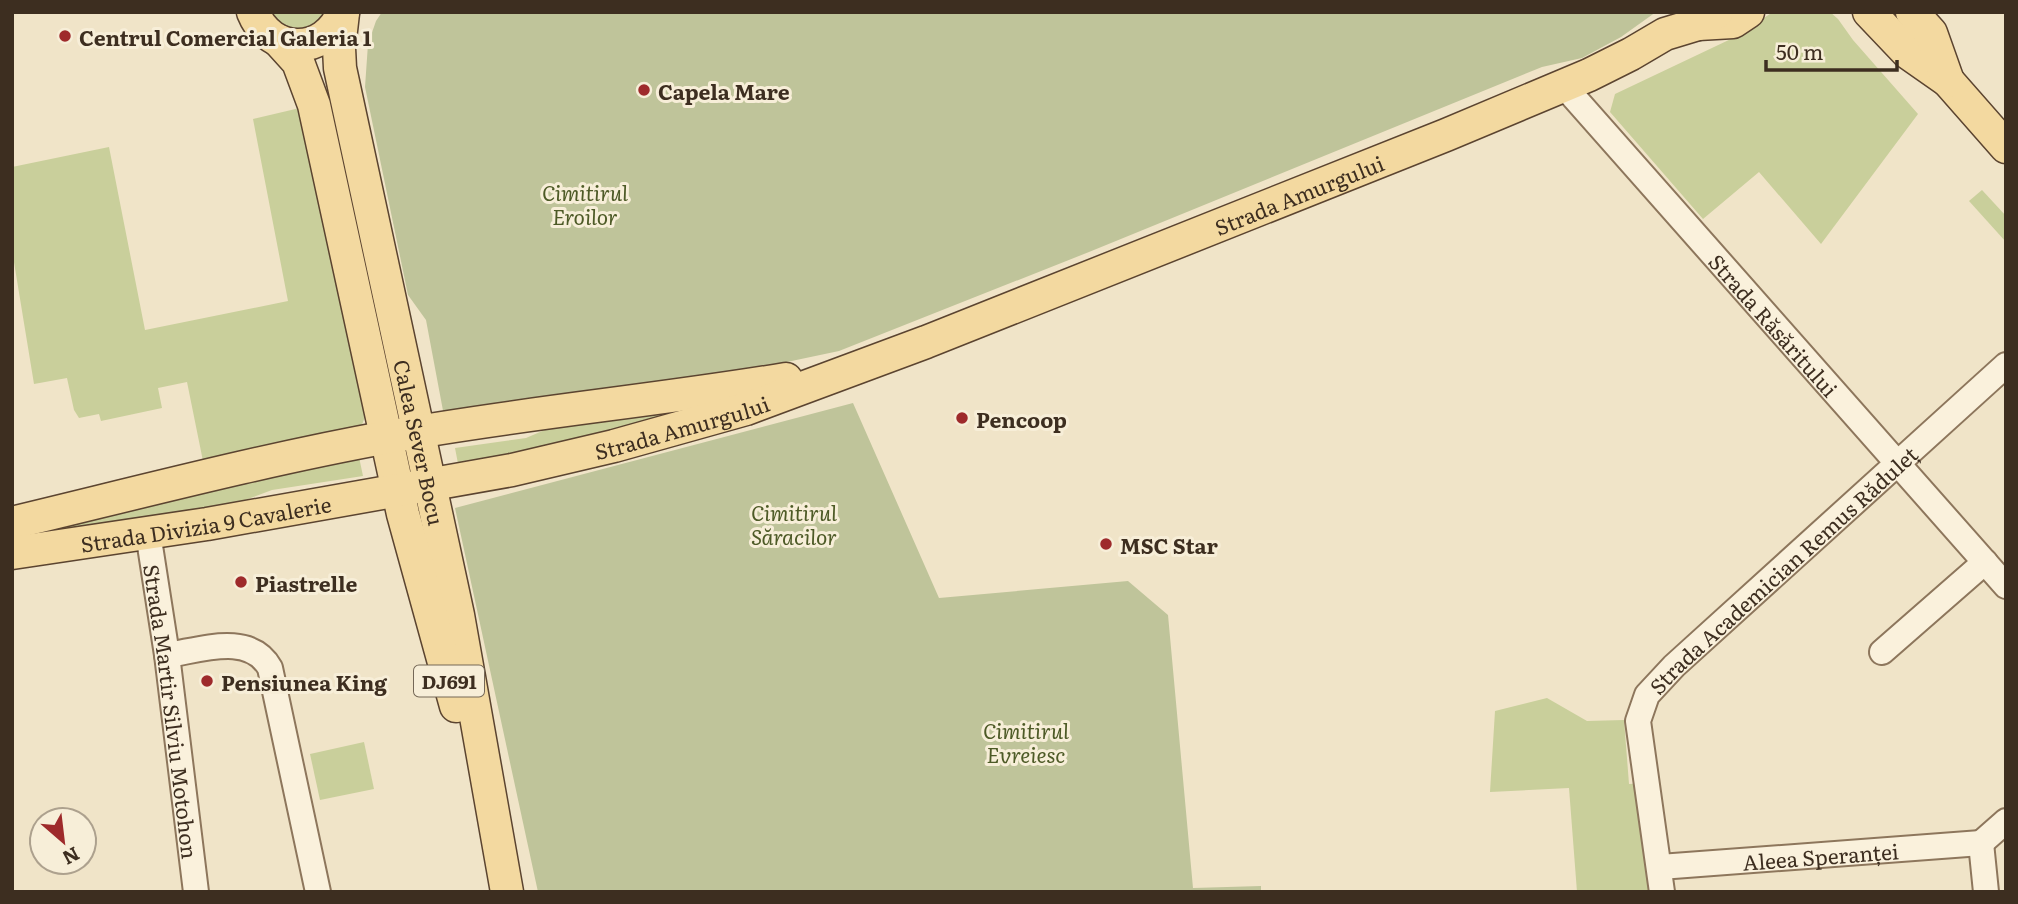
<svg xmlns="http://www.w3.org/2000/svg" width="2018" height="904" font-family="Literata,serif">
	<rect width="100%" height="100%" fill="#f0e4c8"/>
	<g fill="#c9cf9b">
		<polygon points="253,12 343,12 317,41"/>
		<polygon points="1773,12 1830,12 1838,19 1853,40 1918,114 1821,244 1759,172 1703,219 1610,112 1615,94 1733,38"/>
		<polygon points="304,107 365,417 361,427 206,476 187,382 158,388 162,408 101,421 99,414 79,418 74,410 67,378 34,384 12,250 12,167 109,147 145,330 288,301 253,119"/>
		<polygon points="1982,190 2006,216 2006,242 1969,201"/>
		<polygon points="717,401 460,474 455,448 526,438 561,423"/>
		<polygon points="359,457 363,476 272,490 218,510 12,545 12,534"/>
		<polygon points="1547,698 1587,721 1624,720 1629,784 1648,783 1660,892 1577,892 1569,788 1490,792 1495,711"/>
		<polygon points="364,742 374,789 320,800 310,754"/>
	</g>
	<g fill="#bfc49a">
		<polygon points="382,12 1656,12 1621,37 1582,58 1542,67 1089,252 839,351 697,381 444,416 426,320 408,295 365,87 368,44 376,21"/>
		<polygon points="853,403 939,598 1128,581 1168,615 1193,888 1261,886 1261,892 538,892 455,508"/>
	</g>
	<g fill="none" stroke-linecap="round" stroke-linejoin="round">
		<defs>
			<g id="minor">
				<path id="s1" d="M1564 86 2006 586"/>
				<path id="s2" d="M148 533 167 655 196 892"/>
				<polyline points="1882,652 1985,562"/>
				<path d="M167 655C201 650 250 632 270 668L318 892"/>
				<polyline points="1981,843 1986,892"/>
				<polyline points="1981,843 2006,821"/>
				<path id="s3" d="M1660 867 1981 843"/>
				<path id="s4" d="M1662 892 1638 721 1647 695 1674 666 2006 365"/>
			</g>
			<g id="major">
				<path d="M253 12C271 56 325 56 343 12"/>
				<polyline points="1869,12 1908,53 1948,81 2006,147"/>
				<polyline points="1912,12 1931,33 1948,81"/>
				<path id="s5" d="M343 13 339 48 340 68 458 615 507 892"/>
				<polyline points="1698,24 1733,22 1748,12"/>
				<polyline points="279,41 298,62 314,105 403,514 456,706"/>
				<path d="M12 523C137 493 262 460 388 437 520 413 654 401 786 379"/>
				<path id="s6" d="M12 553 207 524 512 470 614 446 746 409 926 342 1446 135 1589 75 1631 54 1665 34 1698 24 1717 12"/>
			</g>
		</defs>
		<use href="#minor" stroke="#8d765c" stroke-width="28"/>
		<use href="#major" stroke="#5b4430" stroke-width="35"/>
		<use href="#minor" stroke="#faf1dc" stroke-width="24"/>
		<use href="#major" stroke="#f3d9a0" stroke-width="32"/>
	</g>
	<g fill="#9e2a2b" stroke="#f7eed8" stroke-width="2.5">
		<circle cx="65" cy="36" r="7"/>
		<circle cx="644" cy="90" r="7"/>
		<circle cx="962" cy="418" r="7"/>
		<circle cx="1106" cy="544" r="7"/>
		<circle cx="241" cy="582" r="7"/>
		<circle cx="207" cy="681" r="7"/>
	</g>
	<g text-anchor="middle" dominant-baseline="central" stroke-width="6" stroke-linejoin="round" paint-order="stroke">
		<rect fill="#f7eed8" stroke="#756857" stroke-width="2" x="414" y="665.5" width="70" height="31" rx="5"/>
		<g font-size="19" font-weight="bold" fill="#3d2e20">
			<text x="449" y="681">DJ691</text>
		</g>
		<g font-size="21" font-weight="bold" fill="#3d2e20" stroke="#f7eed8" text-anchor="start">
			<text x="79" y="36">Centrul Comercial Galeria 1</text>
			<text x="658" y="90">Capela Mare</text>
			<text x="976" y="418">Pencoop</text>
			<text x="1120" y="544">MSC Star</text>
			<text x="255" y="582">Piastrelle</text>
			<text x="221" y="681">Pensiunea King</text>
		</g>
		<g font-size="21" font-style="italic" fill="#4d5a26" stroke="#f7eed8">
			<text x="585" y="191">Cimitirul<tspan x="585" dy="24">Eroilor</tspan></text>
			<text x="794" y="511">Cimitirul<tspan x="794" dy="24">Săracilor</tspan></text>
			<text x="1026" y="729">Cimitirul<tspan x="1026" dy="24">Evreiesc</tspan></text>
		</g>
		<g font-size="21" fill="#3d2e20" stroke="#f7eed8">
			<text stroke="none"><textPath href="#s6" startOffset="1342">Strada Amurgului</textPath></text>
			<text stroke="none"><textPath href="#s1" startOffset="318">Strada Răsăritului</textPath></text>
			<text stroke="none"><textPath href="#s6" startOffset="682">Strada Amurgului</textPath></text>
			<text stroke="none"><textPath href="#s5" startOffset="438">Calea Sever Bocu</textPath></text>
			<text stroke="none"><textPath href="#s6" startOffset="196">Strada Divizia 9 Cavalerie</textPath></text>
			<text stroke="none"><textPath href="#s4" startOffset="385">Strada Academician Remus Răduleț</textPath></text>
			<text stroke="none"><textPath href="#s2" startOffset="180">Strada Martir Silviu Motohon</textPath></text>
			<text stroke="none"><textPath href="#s3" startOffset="161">Aleea Speranței</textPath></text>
		</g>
	</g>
	<rect width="2018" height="904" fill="none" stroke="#3d2e20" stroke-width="28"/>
	<g transform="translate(63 841) rotate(152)"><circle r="33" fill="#f7eed8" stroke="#ada18e" stroke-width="2"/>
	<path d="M0-5L12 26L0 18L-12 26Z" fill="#9e2a2b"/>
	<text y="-10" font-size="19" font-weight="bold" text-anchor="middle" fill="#3d2e20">N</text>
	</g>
	<path d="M1766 60v10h131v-10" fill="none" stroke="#3d2e20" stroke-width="3.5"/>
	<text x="1776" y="60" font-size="21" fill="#3d2e20" stroke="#f7eed8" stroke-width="5" paint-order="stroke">50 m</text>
</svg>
